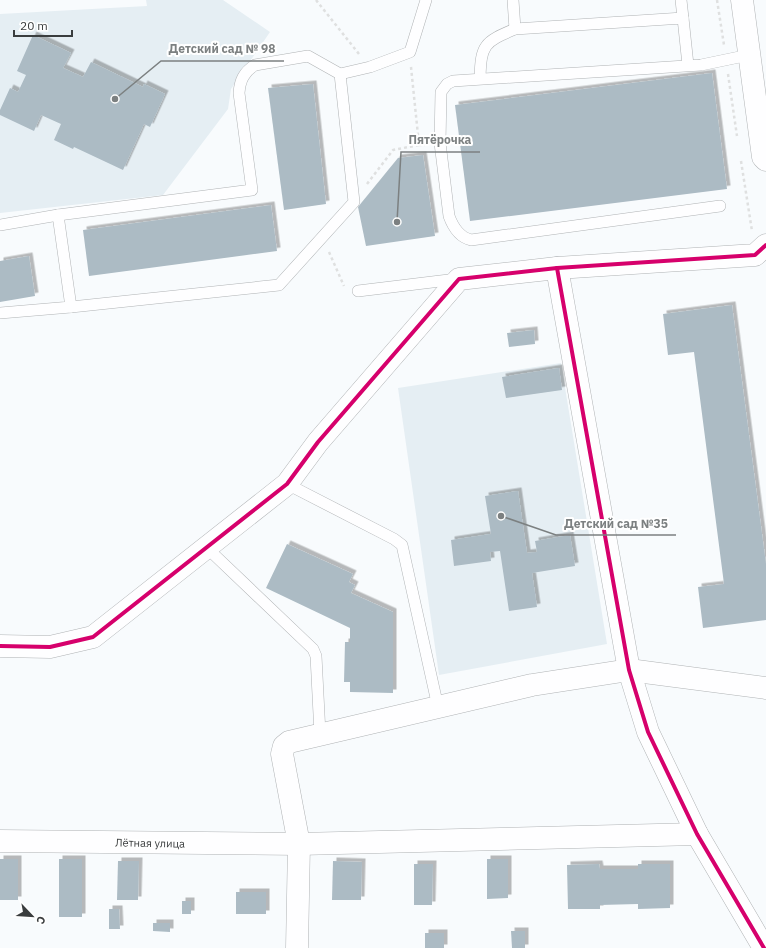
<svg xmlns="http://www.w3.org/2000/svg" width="766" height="948" font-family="'IBM Plex Sans',sans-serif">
	<defs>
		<filter id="shadow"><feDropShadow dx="3.5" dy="-3.5" stdDeviation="0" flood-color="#0004"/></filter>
	</defs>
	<rect width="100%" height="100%" fill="#f8fbfd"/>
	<g fill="#e5eef3">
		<polygon points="146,0 223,0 270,32 231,89 228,109 163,195 0,213 0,14 147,6"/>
		<polygon points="561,363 607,644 439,675 398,388"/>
	</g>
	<g fill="#acbbc4" filter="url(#shadow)">
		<polygon points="33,35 71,53 63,68 83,77 91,62 143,87 144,84 165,94 150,127 144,124 123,170 74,147 73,149 54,140 61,124 41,115 34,131 0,115 0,110 10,88 18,92 26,75 17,71"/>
		<polygon points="712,73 727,189 470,221 455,105"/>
		<polygon points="313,84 326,204 284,210 268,88"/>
		<polygon points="423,155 435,236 366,246 358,207 398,158"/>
		<polygon points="271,205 277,251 89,276 83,230"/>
		<polygon points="29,256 35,296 0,302 0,261"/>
		<polygon points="732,305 766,564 766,620 703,628 698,587 724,584 694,352 668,355 663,314"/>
		<polygon points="534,330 535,344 509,347 507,333"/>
		<polygon points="559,368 562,390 506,398 502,377"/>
		<polygon points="518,491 527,553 537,552 535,541 570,535 575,566 532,573 537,607 509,611 500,551 490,552 491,561 454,566 451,540 491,534 485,496"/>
		<polygon points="287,544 353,574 349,582 355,585 351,593 393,612 393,693 350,692 350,682 344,682 345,642 350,642 350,628 266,588"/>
		<rect x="0" y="859" width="18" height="41"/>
		<rect x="59" y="859" width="23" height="58"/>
		<polygon points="487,859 508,859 508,898 487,899"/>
		<polygon points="118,861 139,861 138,900 117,900"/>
		<polygon points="333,861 362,862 361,900 332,900"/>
		<polygon points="414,864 433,864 432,905 414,905"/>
		<polygon points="599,864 600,869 638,869 638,864 670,864 670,908 638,909 638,904 600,905 600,909 568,909 567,865"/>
		<rect x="236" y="892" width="30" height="22"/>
		<rect x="182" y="901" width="9" height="13"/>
		<polygon points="109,909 119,909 120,929 109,929"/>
		<polygon points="153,923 170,923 170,932 153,931"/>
		<polygon points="511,931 525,931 525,948 512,948"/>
		<rect x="425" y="933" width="19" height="15"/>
	</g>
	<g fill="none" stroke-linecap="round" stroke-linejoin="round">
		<defs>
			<g id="lane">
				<polyline points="513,0 515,29"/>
				<polyline points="681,0 683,18"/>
				<path d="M480 78C481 45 484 42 515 29L683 18 688 65"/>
				<path d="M720 206 471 240C459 237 453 227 449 216L440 143 441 92 447 84 453 81 701 65 749 55"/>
				<path d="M0 225 58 215 252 190 239 93C240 80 244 72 255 65L308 56 340 74 370 67 410 52 426 0"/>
				<polyline points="358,291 457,279"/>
				<polyline points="71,307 279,285 354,202 340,74"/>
				<polyline points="0,313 71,307 58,215"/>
				<polyline points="287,484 394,539 402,545 438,707"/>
				<polyline points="206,547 313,649 316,656 320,734"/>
			</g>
			<g id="street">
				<polyline points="742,0 763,157 766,160"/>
				<polyline points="557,268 629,670 648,732 697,834 764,948"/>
				<polyline points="0,646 50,647 93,637 287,484 318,442 459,279 557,268 755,255 766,245"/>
				<polyline points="0,841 299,844 697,834"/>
				<polyline points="297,948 299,844 282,754 284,746 289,742 532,685 629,670 766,688"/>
			</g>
		</defs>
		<use href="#lane" stroke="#b0b3b5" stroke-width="12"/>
		<use href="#street" stroke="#b0b3b5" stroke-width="23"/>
		<g stroke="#dfe0e0" stroke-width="2.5" stroke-dasharray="3 3" stroke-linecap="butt">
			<polyline points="316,0 359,54"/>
			<polyline points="717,0 724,45"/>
			<polyline points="411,67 419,145 425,145"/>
			<polyline points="728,74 737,136"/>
			<polyline points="741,161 752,231"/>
			<polyline points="367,184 393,150 419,145"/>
			<polyline points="329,252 344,286"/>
		</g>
		<use href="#lane" stroke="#fefeff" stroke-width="11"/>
		<use href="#street" stroke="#fefeff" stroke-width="22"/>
		<defs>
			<g id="cycleway">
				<polyline points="557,268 629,670 648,732 697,834 764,948"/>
				<polyline points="0,646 50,647 93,637 287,484 318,442 459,279 557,268 755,255 766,245"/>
			</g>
		</defs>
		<use href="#cycleway" stroke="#fff" stroke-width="6"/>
		<use href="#cycleway" stroke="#d6006c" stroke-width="4"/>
	</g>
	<g text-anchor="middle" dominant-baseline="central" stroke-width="4" stroke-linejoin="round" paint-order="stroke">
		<g font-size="11" fill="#3a3d3e" stroke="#fff">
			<text transform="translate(150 843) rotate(1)">Лётная улица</text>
		</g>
	</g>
	<path fill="none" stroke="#7c8081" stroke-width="1.5" d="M115 99L161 61H284M397 222L401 152H480M501 516L556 535H676"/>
	<g fill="#7c8081" stroke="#fff" stroke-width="1.5">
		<circle cx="115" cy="99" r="4"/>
		<circle cx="397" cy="222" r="4"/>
		<circle cx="501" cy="516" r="4"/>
	</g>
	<g font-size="12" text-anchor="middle" font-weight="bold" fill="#7c8081" stroke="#fff" stroke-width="4" stroke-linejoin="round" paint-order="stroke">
		<text x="222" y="53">Детский сад № 98</text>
		<text x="440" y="144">Пятёрочка</text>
		<text x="616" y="528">Детский сад №35</text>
	</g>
	<g transform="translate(32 916) rotate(115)" stroke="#ffffff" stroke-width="3" paint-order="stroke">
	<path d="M0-3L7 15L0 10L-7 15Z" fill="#3a3d3e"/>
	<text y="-6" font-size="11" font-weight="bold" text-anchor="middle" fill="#3a3d3e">С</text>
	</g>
	<path d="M14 30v6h58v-6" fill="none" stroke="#3a3d3e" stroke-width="2"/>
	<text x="20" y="30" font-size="12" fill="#3a3d3e" stroke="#ffffff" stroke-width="3" paint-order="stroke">20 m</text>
</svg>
